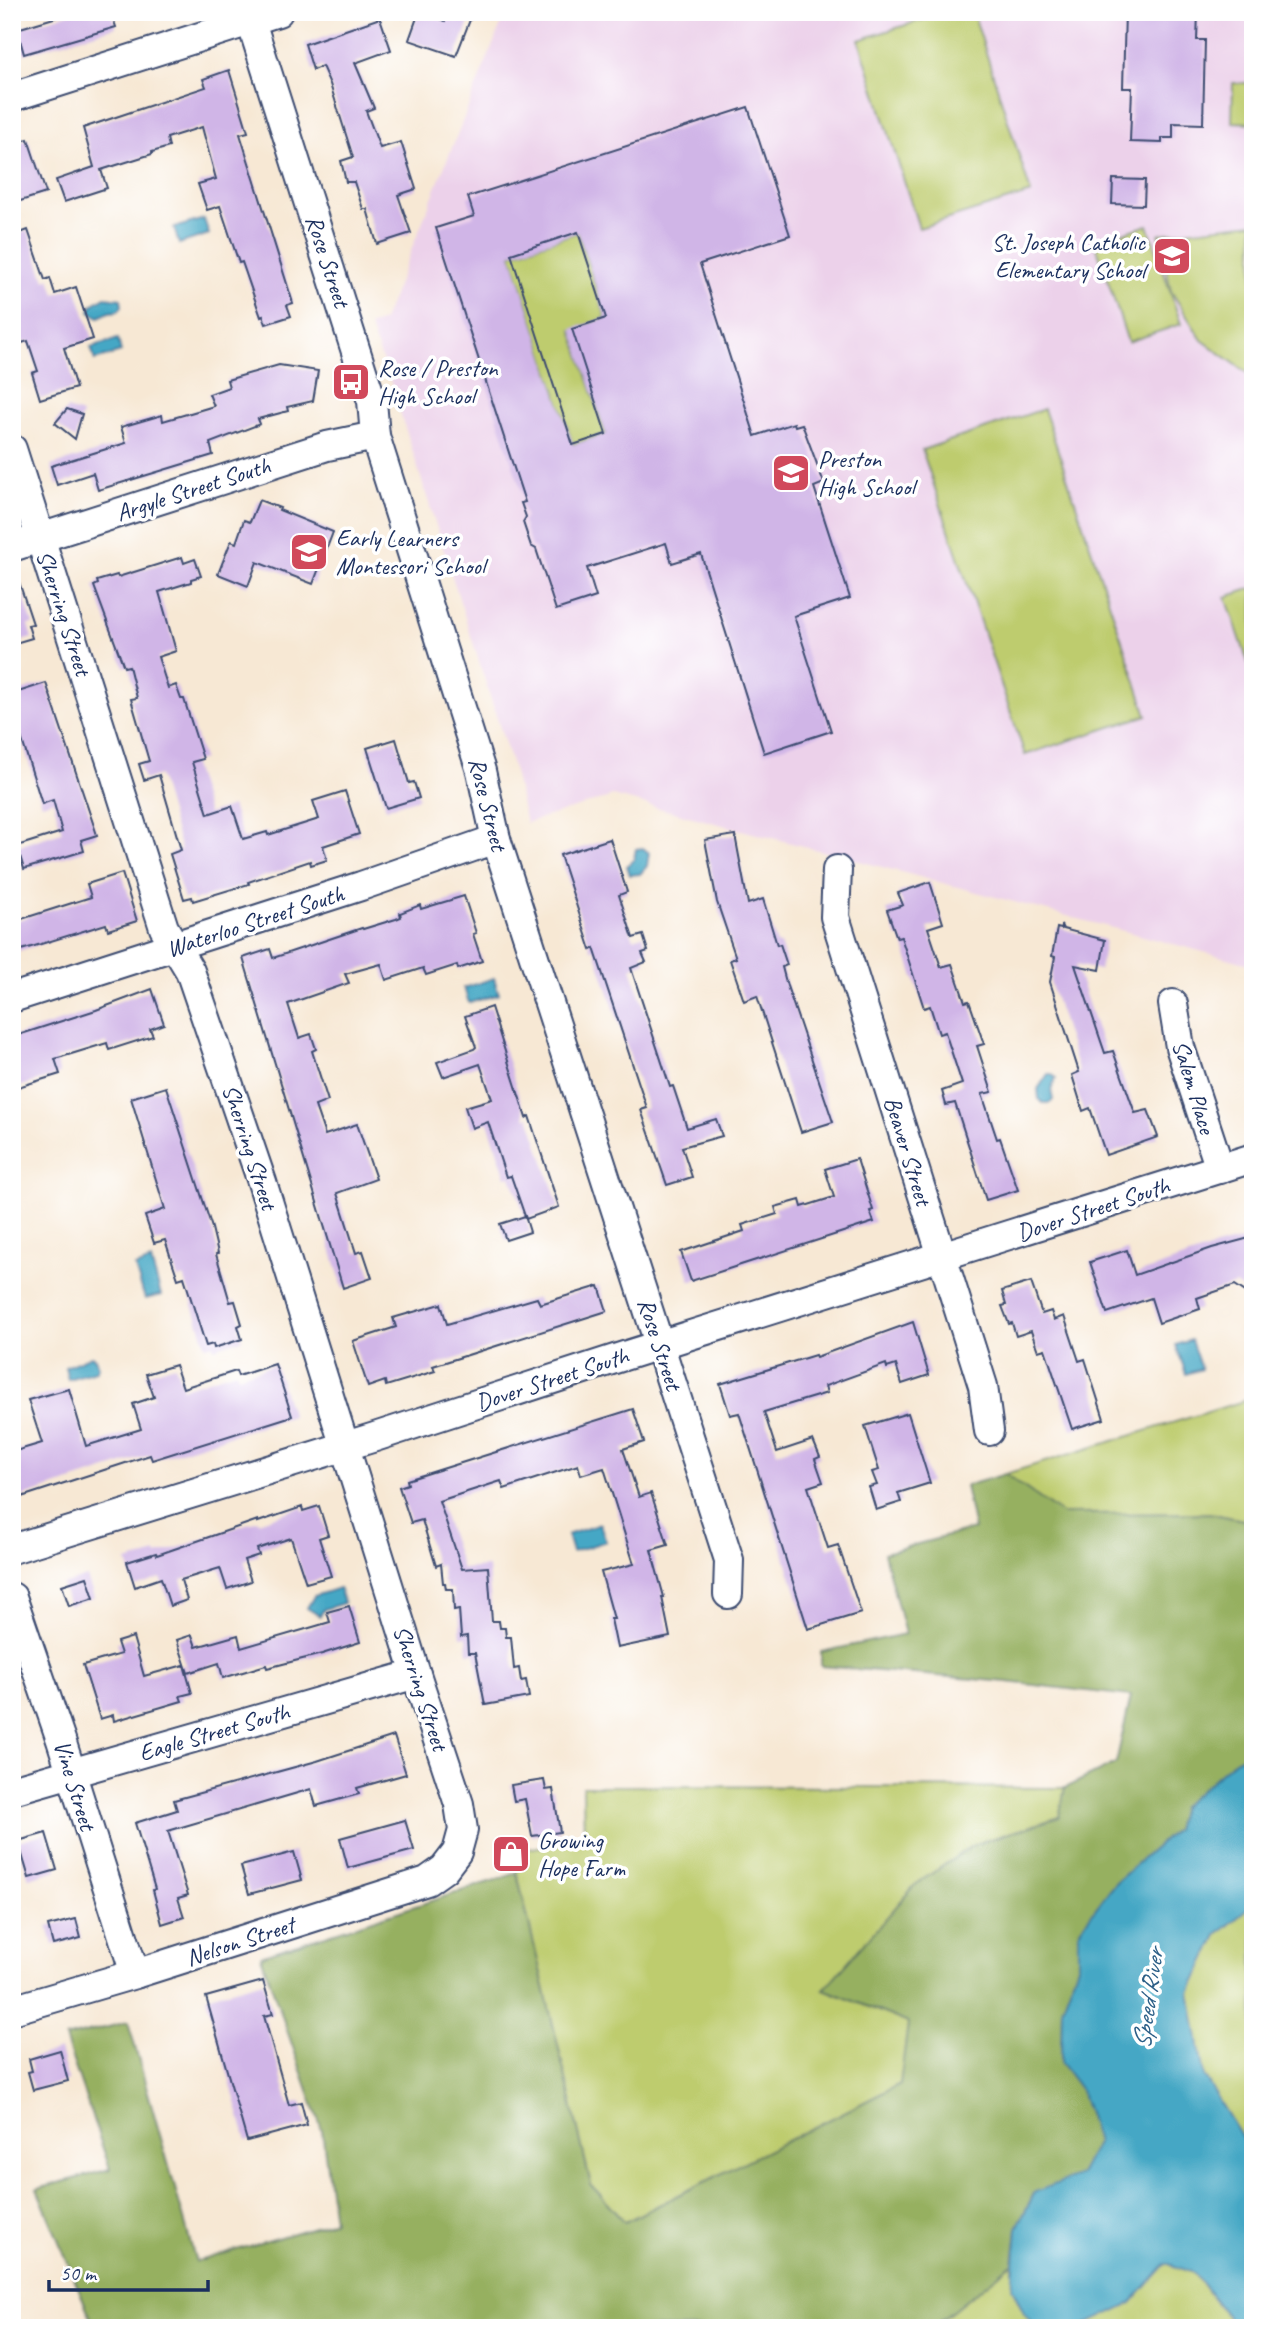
<svg xmlns="http://www.w3.org/2000/svg" width="1265" height="2340" font-family="Caveat,sans-serif">
	<rect width="100%" height="100%" fill="#fff"/>
	<filter id="ink" filterUnits="userSpaceOnUse"><feTurbulence type="fractalNoise" baseFrequency=".0143" numOctaves="2"/><feDisplacementMap in="SourceGraphic" scale="14" xChannelSelector="R" yChannelSelector="G"/><feConvolveMatrix kernelMatrix="1 2 1 2 8 2 1 2 1" color-interpolation-filters="sRGB"/></filter>
	<filter id="wash" filterUnits="userSpaceOnUse"><feTurbulence type="fractalNoise" baseFrequency=".00686" numOctaves="4" result="noise"/><feDisplacementMap in="SourceGraphic" scale="28" xChannelSelector="R" yChannelSelector="G"/><feGaussianBlur stdDeviation="1.57" result="paint"/><feColorMatrix in="noise" values="0 0 0 0 0 0 0 0 0 0 0 0 0 0 0 0 0 1.4 0 .05"/><feComposite in="paint" operator="in"/></filter>
	<g filter="url(#wash)">
		<rect width="100%" height="100%" fill="#f7e8d4"/>
		<polygon fill="#ecd1ea" points="506,12 1253,12 1253,965 613,796 526,823 514,772 390,380 369,326 383,321"/>
		<g fill="#becc6e" stroke="#6c7e66" stroke-width="2">
			<polygon points="947,12 973,12 1031,193 919,228 859,40"/>
			<polygon points="1233,83 1253,83 1253,123 1232,122"/>
			<polygon points="1253,223 1253,377 1202,340 1171,291 1159,234"/>
			<polygon points="1148,225 1181,324 1128,342 1095,242"/>
			<polygon points="578,232 606,318 572,330 606,434 573,445 511,254"/>
			<polygon points="1044,409 1147,715 1025,755 922,450"/>
			<polygon points="1253,588 1253,677 1226,597"/>
			<polygon points="1253,1398 1253,1522 1209,1513 1062,1515 1005,1474"/>
			<polygon points="583,1786 632,1786 1065,1788 1060,1817 975,1844 824,1989 909,2023 901,2084 625,2222 591,2185 517,1873 519,1850 584,1840"/>
			<polygon points="1253,1904 1253,2156 1204,2076 1190,1992 1217,1935"/>
			<path d="M1013 2263C1012 2294 1016 2303 1036 2328H931Z"/>
			<polygon points="1166,2263 1193,2273 1236,2328 1079,2328 1131,2303"/>
		</g>
		<polygon fill="#96b061" stroke="#587060" stroke-width="2" points="1005,1474 1062,1514 1209,1513 1253,1522 1253,1751 1235,1760 1181,1807 1175,1830 1114,1884 1078,1932 1078,1966 1062,2009 1061,2063 1081,2090 1097,2142 1080,2175 1034,2193 1017,2228 1013,2263 931,2328 95,2328 37,2189 110,2169 65,2038 128,2022 196,2262 334,2221 322,2130 261,1956 517,1873 591,2185 625,2222 900,2084 908,2023 824,1989 915,1885 975,1844 1059,1817 1065,1788 1116,1763 1131,1696 1007,1682 821,1666 821,1652 905,1634 884,1553 974,1529 965,1486"/>
		<g fill="#45a7c5" stroke="#306b92" stroke-width="2">
			<polygon points="204,219 209,234 179,244 174,228"/>
			<polygon points="105,297 121,299 122,307 118,311 109,312 99,317 90,312 92,305"/>
			<polygon points="118,339 121,352 95,360 91,347"/>
			<polygon points="643,848 649,853 647,866 640,874 630,875 627,866 634,859 636,849"/>
			<polygon points="494,978 499,994 469,1003 464,988"/>
			<polygon points="1048,1074 1052,1074 1056,1078 1051,1090 1053,1100 1050,1103 1043,1103 1039,1099 1038,1089"/>
			<polygon points="151,1261 161,1295 145,1299 135,1267"/>
			<polygon points="1191,1340 1201,1369 1186,1374 1176,1345"/>
			<polygon points="91,1356 95,1358 98,1367 96,1371 68,1379 65,1367"/>
			<polygon points="600,1524 606,1541 572,1552 567,1535"/>
			<polygon points="339,1588 344,1603 324,1609 320,1616 307,1608 314,1596"/>
			<polygon points="1253,1751 1253,1904 1217,1935 1190,1992 1204,2076 1253,2156 1253,2328 1236,2328 1194,2273 1166,2263 1131,2303 1079,2328 1036,2328 1024,2313 1012,2288 1017,2228 1035,2192 1080,2175 1097,2142 1081,2090 1061,2063 1062,2009 1078,1966 1078,1932 1114,1884 1175,1830 1181,1807 1235,1760"/>
		</g>
		<g id="blocks">
			<g fill="#d0b5e7" fill-rule="evenodd">
				<polygon points="74,12 111,12 116,27 24,54 17,29"/>
				<polygon points="419,12 425,12 445,21 448,12 473,12 456,56 409,40"/>
				<polygon points="1125,12 1198,12 1197,40 1205,40 1203,124 1173,123 1173,138 1162,138 1162,143 1130,142 1132,88 1123,88"/>
				<polygon points="380,18 391,50 355,63 374,108 366,111 380,148 401,142 416,189 398,195 411,233 377,244 367,209 363,209 354,182 346,182 341,161 353,157 330,84 322,66 313,70 305,44"/>
				<polygon points="229,70 248,132 240,134 293,303 287,305 291,316 266,324 263,316 261,317 242,262 239,263 220,206 207,210 198,184 216,179 202,127 167,138 169,147 152,152 152,154 101,170 107,188 64,202 56,180 94,167 83,128 206,87 203,79"/>
				<path d="M748 107 790 235 700 264 755 436 794 423 795 426 802 424 824 483 814 487 850 598 794 616 831 731 764 753 701 554 672 563 666 543 587 568 596 597 556 610 536 549 531 546 523 522 526 517 521 503 525 502 436 228 474 216 468 197ZM578 232 606 318 572 329 606 434 573 445 511 254Z"/>
				<polygon points="28,139 46,193 17,202 12,188 12,144"/>
				<polygon points="1113,179 1145,180 1144,205 1112,204"/>
				<polygon points="28,230 45,280 50,278 55,294 76,287 93,339 64,348 76,388 40,399 32,373 38,371 28,341 22,343 12,313 12,236"/>
				<polygon points="279,365 318,371 313,401 287,407 288,411 258,419 260,424 210,443 213,455 98,490 93,473 57,485 51,466 126,443 121,427 162,415 163,421 214,406 209,394 229,387 227,380"/>
				<polygon points="67,409 82,414 75,439 55,423"/>
				<polygon points="259,500 280,508 279,510 333,532 313,584 257,562 248,586 218,574 231,541 236,543 244,520 250,522"/>
				<polygon points="182,557 184,563 195,559 201,576 191,579 191,582 159,592 176,651 158,657 168,688 176,685 181,699 184,699 203,759 192,762 208,814 232,806 243,839 267,832 268,835 319,819 313,801 345,791 359,834 323,846 327,860 311,865 310,861 248,882 249,884 193,901 192,897 184,899 170,854 181,850 159,775 144,780 139,764 149,761 131,699 137,698 129,666 124,667 94,586 98,584 97,581 117,575 118,577"/>
				<polygon points="12,573 16,573 33,624 28,625 32,638 12,644"/>
				<polygon points="46,683 97,835 81,840 84,851 24,869 17,846 62,832 53,800 42,804 12,708 12,694"/>
				<polygon points="396,739 409,783 414,782 419,798 386,808 367,748"/>
				<polygon points="735,835 748,904 763,899 777,945 780,944 787,965 782,967 787,986 833,1122 801,1132 757,996 744,1001 730,960 736,958 717,902 705,840"/>
				<polygon points="610,839 627,892 619,895 633,938 643,935 648,951 642,953 646,962 631,968 670,1087 673,1086 687,1128 716,1119 722,1136 682,1147 692,1177 667,1185 641,1110 647,1108 594,948 591,950 560,855"/>
				<polygon points="122,873 137,921 108,930 106,924 12,953 12,922 91,897 87,884"/>
				<polygon points="930,882 943,923 928,928 941,967 952,964 965,1002 969,1001 984,1044 977,1046 992,1092 982,1094 997,1139 1000,1138 1018,1190 986,1200 955,1103 946,1105 942,1091 962,1084 945,1032 939,1034 930,1006 924,1008 901,937 897,938 887,910 903,905 898,893"/>
				<polygon points="464,896 476,933 473,934 482,961 458,969 457,965 426,975 423,968 386,980 381,964 345,974 349,983 288,1004 299,1038 311,1034 316,1049 312,1051 328,1101 315,1106 325,1135 357,1124 376,1179 337,1193 356,1253 363,1251 372,1278 343,1288 243,958 270,949 273,958 362,928 363,929 396,919 401,917 400,913 420,905 421,909"/>
				<polygon points="1061,925 1063,929 1105,940 1100,970 1075,965 1105,1053 1113,1051 1135,1113 1148,1110 1158,1137 1106,1155 1090,1108 1083,1111 1072,1075 1079,1072 1050,982 1055,957 1052,956 1057,928 1061,929"/>
				<polygon points="152,989 164,1024 150,1029 153,1036 109,1050 107,1043 55,1059 60,1074 12,1089 12,1037 96,1010"/>
				<polygon points="491,1007 526,1118 529,1116 559,1207 526,1219 511,1176 506,1177 488,1122 472,1128 465,1107 492,1099 480,1064 443,1077 437,1062 474,1049 476,1047 465,1016"/>
				<polygon points="166,1087 212,1228 218,1253 216,1254 230,1302 235,1301 242,1324 238,1326 242,1339 214,1348 213,1344 206,1346 184,1277 178,1279 165,1240 154,1243 145,1216 165,1209 131,1098"/>
				<polygon points="857,1159 873,1210 870,1211 874,1222 691,1281 681,1252 744,1231 742,1225 777,1214 775,1207 800,1200 802,1207 834,1197 825,1169"/>
				<polygon points="525,1216 530,1232 506,1240 500,1224"/>
				<polygon points="1253,1237 1253,1275 1250,1276 1247,1293 1235,1285 1197,1298 1200,1309 1159,1323 1151,1298 1107,1313 1090,1262 1127,1250 1135,1275 1212,1248"/>
				<polygon points="1031,1282 1042,1314 1051,1311 1054,1320 1064,1316 1079,1361 1085,1359 1104,1419 1072,1429 1045,1349 1038,1351 1031,1331 1016,1336 1012,1323 1009,1324 1002,1306 1006,1305 1002,1291"/>
				<polygon points="599,1286 607,1311 433,1366 435,1371 386,1386 385,1381 368,1387 353,1341 396,1327 393,1318 441,1304 447,1324 537,1298 540,1304"/>
				<polygon points="913,1322 929,1375 902,1384 896,1365 887,1368 886,1364 825,1386 827,1393 764,1412 777,1452 813,1440 820,1457 815,1459 823,1482 808,1487 828,1548 838,1545 861,1613 808,1629 739,1413 730,1415 720,1384 815,1355 816,1357"/>
				<polygon points="275,1364 292,1416 152,1460 150,1455 12,1500 12,1452 42,1443 28,1400 69,1389 86,1446 141,1429 133,1404 154,1397 146,1374 175,1365 183,1388 236,1371 238,1376"/>
				<polygon points="633,1409 644,1442 623,1449 639,1497 651,1493 668,1545 651,1550 664,1597 662,1597 670,1637 617,1648 611,1619 614,1619 601,1572 634,1564 604,1468 581,1475 578,1465 504,1489 501,1481 439,1501 462,1569 488,1567 492,1621 499,1621 500,1628 505,1628 506,1637 511,1637 514,1669 519,1668 521,1681 526,1680 529,1697 485,1705 475,1653 468,1653 467,1636 461,1637 459,1609 454,1610 453,1589 446,1589 445,1583 443,1583 441,1564 436,1566 422,1520 411,1523 399,1487 408,1484 407,1480"/>
				<polygon points="908,1413 930,1483 898,1493 901,1502 876,1510 869,1487 877,1485 872,1472 879,1470 865,1426"/>
				<polygon points="319,1506 328,1535 319,1538 331,1576 306,1583 291,1538 257,1549 259,1555 244,1560 251,1581 227,1589 220,1568 181,1580 187,1600 170,1606 161,1578 135,1587 127,1562 156,1553 157,1555 258,1520 258,1522 302,1507 303,1511"/>
				<polygon points="87,1577 94,1598 69,1606 62,1585"/>
				<polygon points="349,1606 360,1642 322,1654 267,1668 266,1665 223,1678 219,1663 188,1673 177,1640 192,1635 196,1647 238,1635 241,1648 330,1622 327,1612"/>
				<polygon points="133,1637 144,1676 184,1665 192,1693 180,1696 182,1701 114,1721 113,1715 100,1719 83,1665 121,1654 117,1642"/>
				<polygon points="394,1736 406,1774 357,1788 359,1794 316,1806 311,1789 168,1831 188,1895 178,1898 184,1917 162,1924 153,1890 155,1889 135,1823 177,1810 174,1800 317,1761"/>
				<polygon points="544,1780 546,1790 553,1789 560,1832 532,1836 525,1799 514,1801 511,1785"/>
				<polygon points="405,1820 414,1850 348,1868 340,1838"/>
				<polygon points="46,1833 57,1870 29,1878 18,1841"/>
				<polygon points="294,1852 302,1880 249,1894 241,1866"/>
				<polygon points="76,1919 81,1938 53,1945 48,1926"/>
				<polygon points="263,1981 273,2014 264,2016 289,2105 301,2102 307,2125 247,2141 206,1997"/>
				<polygon points="60,2050 68,2081 33,2090 28,2072 32,2071 29,2059"/>
			</g>
		</g>
	</g>
	<g filter="url(#ink)">
		<use href="#blocks" fill-opacity="0" stroke="#3c4b70" stroke-width="2"/>
		<g fill="none" stroke-linecap="round" stroke-linejoin="round">
			<defs>
				<g id="minor">
					<polyline points="248,12 365,380 372,401 375,436 481,771 496,839 729,1560 728,1594"/>
					<polyline points="12,97 278,12"/>
					<polyline points="12,449 164,928 190,971 262,1182 416,1674 459,1804 463,1830 457,1852 444,1869 427,1881 135,1974 12,2010"/>
					<polyline points="12,547 327,446 375,436"/>
					<polyline points="837,870 835,917 983,1386 989,1431"/>
					<polyline points="12,998 361,886 496,839"/>
					<polyline points="1173,1004 1180,1047 1220,1169"/>
					<polyline points="12,1549 375,1437 624,1356 1253,1158"/>
					<polyline points="12,1597 61,1740 135,1974"/>
					<polyline points="12,1790 416,1674"/>
				</g>
			</defs>
			<use href="#minor" stroke="#3c4b70" stroke-width="32"/>
			<use href="#minor" stroke="#fff" stroke-width="28"/>
		</g>
	</g>
	<defs>
		<symbol id="school-square" viewBox="-11 -11 22 22"><rect x="-9" y="-9" width="18" height="18" rx="4" fill="#d1495b" stroke="#fff"/><path d="M0-5L7-2L0 1L-7-2ZM-4 1L0 2.5L4 1V4Q0 6-4 4Z" fill="#fff"/></symbol>
		<symbol id="bus-square" viewBox="-11 -11 22 22"><rect x="-9" y="-9" width="18" height="18" rx="4" fill="#d1495b" stroke="#fff"/><path d="M-5-6H5V4H4V6H2V4H-2V6H-4V4H-5ZM-3.5-4V0h7V-4ZM-3.5 1.2v1.5H-2V1.2ZM2 1.2v1.5H3.5V1.2Z" fill="#fff"/></symbol>
		<symbol id="shop-square" viewBox="-11 -11 22 22"><rect x="-9" y="-9" width="18" height="18" rx="4" fill="#d1495b" stroke="#fff"/><path d="M-5-2.5h2.3a2.7 3.5 0 0 1 5.4 0H5L5.5 6h-11ZM-1.5-2.5h3a1.5 2.3 0 0 0-3 0Z" fill="#fff"/></symbol>
	</defs>
	<g fill-rule="evenodd">
		<use href="#school-square" x="1150" y="234" width="44" height="44"/>
		<use href="#bus-square" x="329" y="360" width="44" height="44"/>
		<use href="#school-square" x="769" y="451" width="44" height="44"/>
		<use href="#school-square" x="287" y="530" width="44" height="44"/>
		<use href="#shop-square" x="489" y="1832" width="44" height="44"/>
	</g>
	<g text-anchor="middle" dominant-baseline="central" stroke-width="7" stroke-linejoin="round" paint-order="stroke">
		<g font-size="24" fill="#1b2f5e" stroke="#fff" text-anchor="start">
			<text x="1145" y="242" text-anchor="end">St. Joseph Catholic<tspan x="1145" dy="28">Elementary School</tspan></text>
			<text x="378" y="368">Rose / Preston<tspan x="378" dy="28">High School</tspan></text>
			<text x="818" y="459">Preston<tspan x="818" dy="28">High School</tspan></text>
			<text x="336" y="538">Early Learners<tspan x="336" dy="28">Montessori School</tspan></text>
			<text x="538" y="1840">Growing<tspan x="538" dy="28">Hope Farm</tspan></text>
		</g>
		<g font-size="24" fill="#1b2f5e" stroke="#fff">
			<text transform="translate(328 261) rotate(72)">Rose Street</text>
			<text transform="translate(193 489) rotate(-18)">Argyle Street South</text>
			<text transform="translate(64 613) rotate(72)">Sherring Street</text>
			<text transform="translate(488 804) rotate(76)">Rose Street</text>
			<text transform="translate(255 921) rotate(-18)">Waterloo Street South</text>
			<text transform="translate(1194 1087) rotate(73)">Salem Place</text>
			<text transform="translate(250 1147) rotate(72)">Sherring Street</text>
			<text transform="translate(908 1151) rotate(73)">Beaver Street</text>
			<text transform="translate(1093 1209) rotate(-18)">Dover Street South</text>
			<text transform="translate(660 1344) rotate(72)">Rose Street</text>
			<text transform="translate(552 1379) rotate(-18)">Dover Street South</text>
			<text transform="translate(421 1688) rotate(72)">Sherring Street</text>
			<text transform="translate(214 1732) rotate(-16)">Eagle Street South</text>
			<text transform="translate(75 1785) rotate(73)">Vine Street</text>
			<text transform="translate(240 1941) rotate(-18)">Nelson Street</text>
		</g>
		<g font-size="26" font-style="italic" fill="#2c5f87" stroke="#fff">
			<text transform="translate(1148 1999) rotate(-82)">Speed River</text>
		</g>
	</g>
	<rect width="1265" height="2340" fill="none" stroke="#fff" stroke-width="42"/>
	<path d="M49 2280v10h159v-10" fill="none" stroke="#1b2f5e" stroke-width="3.5"/>
	<text x="60" y="2280" font-size="21" fill="#1b2f5e" stroke="#ffffff" stroke-width="5" paint-order="stroke">50 m</text>
</svg>
